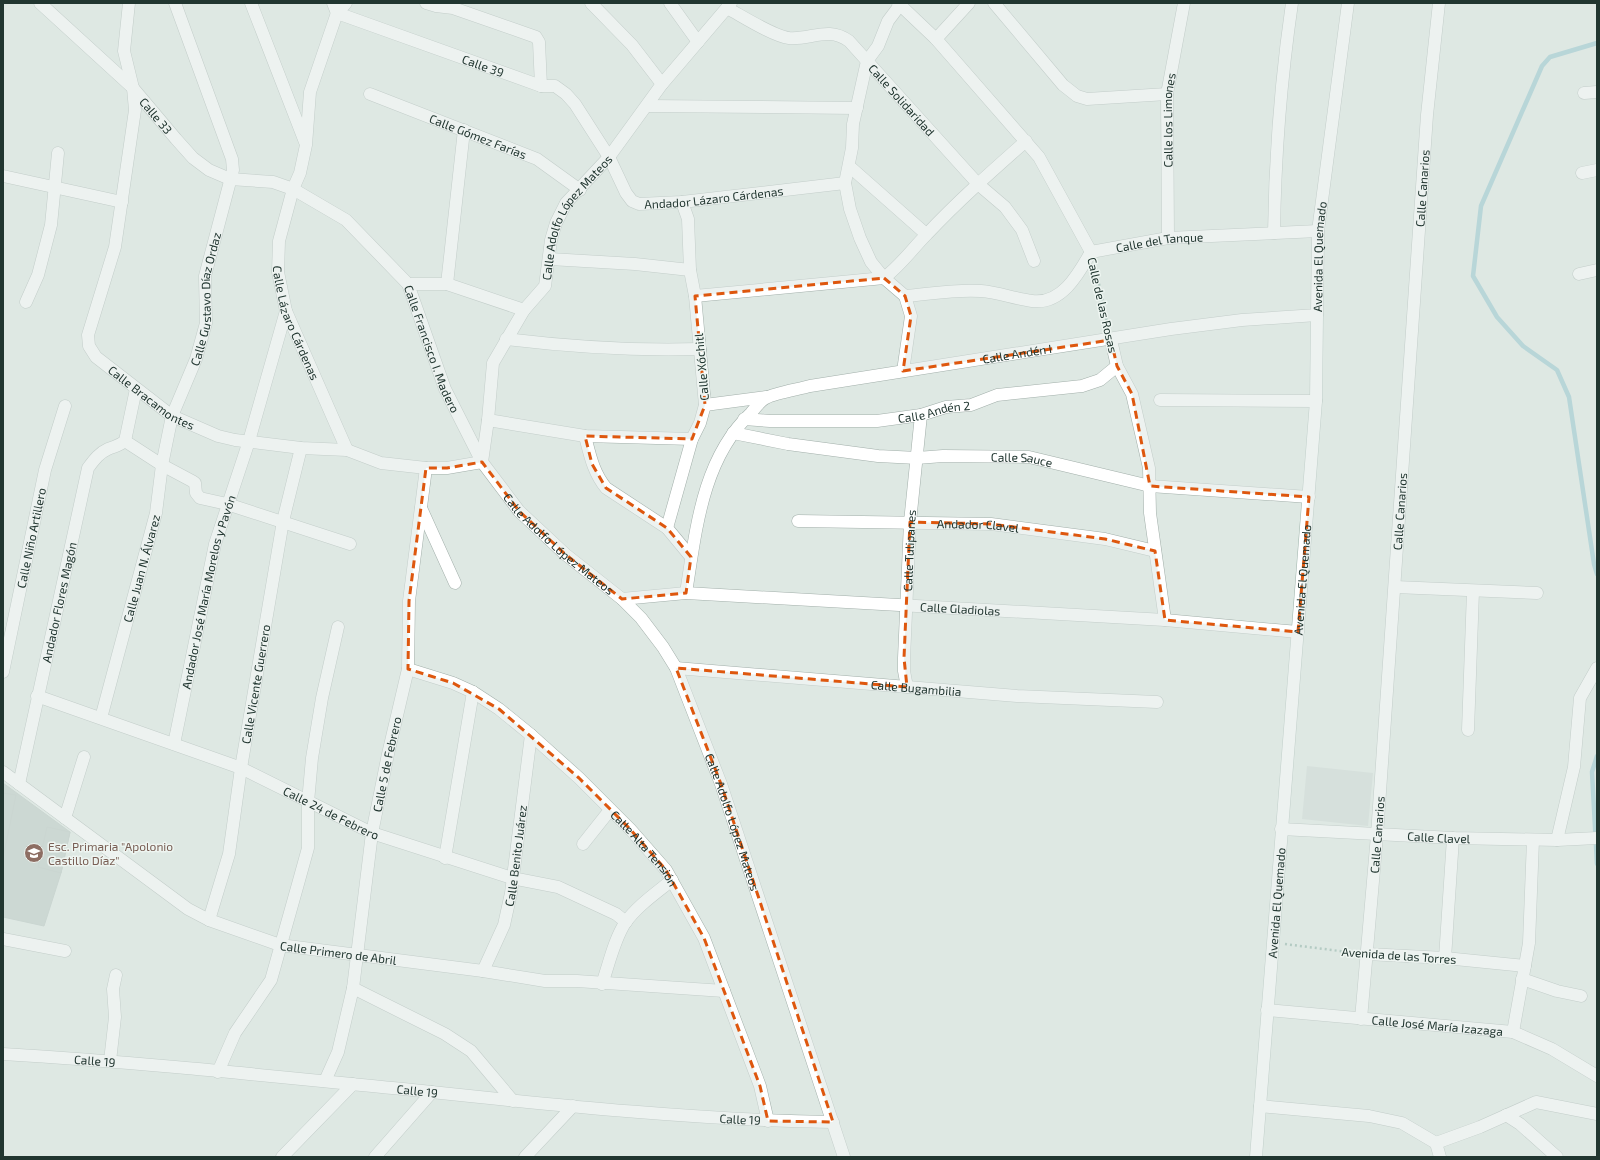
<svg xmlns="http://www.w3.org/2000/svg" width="1600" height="1160" font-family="'Exo 2',sans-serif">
	<rect width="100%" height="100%" fill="#dee8e3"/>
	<polygon fill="#ccd8d2" points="1307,766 1373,773 1368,826 1302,819"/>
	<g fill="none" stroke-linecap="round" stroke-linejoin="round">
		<g stroke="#8ac0c9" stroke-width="4.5">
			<polyline points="1597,43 1550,57 1542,66 1481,206 1473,276 1497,317 1523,346 1557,370 1569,397 1594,564 1597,574"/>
			<polyline points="1597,756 1592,772 1597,864"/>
		</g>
	</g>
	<g fill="#b7c5bf" stroke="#b1c1ba">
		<polygon points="3,783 70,832 61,873 44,926 3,917"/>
		<polygon points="3,793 16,795 3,858"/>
		<polygon points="47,827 70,832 61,873 38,867"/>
	</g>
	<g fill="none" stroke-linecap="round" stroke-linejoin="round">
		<defs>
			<g id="pedestrian">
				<polyline points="3,176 122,202"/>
				<polyline points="26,302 38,275 51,225 58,153"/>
				<polyline points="125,441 162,465 192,481 195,483 196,493 200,498 227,504"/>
			</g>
			<g id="minor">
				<path id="s1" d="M40 3 133 88 176 139 193 158 209 170 230 179 273 182 293 189 346 220 408 284 445 389 482 462 519 511 565 554 622 599 641 618 663 647 676 668 721 784 844 1157"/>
				<path id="s2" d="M129 3 124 51 133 88 135 110 115 247 88 335 89 346 96 357 172 416 218 436 235 440 301 448 347 450 381 463 426 468H447L482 462"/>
				<polyline points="251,3 305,142"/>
				<path id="s3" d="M333 3 337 13 541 86H555L566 94 575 104 609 157 626 193 632 201 639 204 682 202 845 183"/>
				<path id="s4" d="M346 3 337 13 310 92 306 145 300 173 293 189 279 241 278 272 286 311 347 450"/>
				<polyline points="426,3 436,6 453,8 536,37 539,42 541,86"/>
				<polyline points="591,3 632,45 662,84"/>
				<polyline points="670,3 698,42"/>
				<polyline points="898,3 936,39 1039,157 1091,252"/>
				<polyline points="994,3 1063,85 1077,96 1087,99 1167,94"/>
				<path id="s5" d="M900 5 888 21 878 46 867 61 853 124 852 148 845 183 850 209 860 238 871 262 884 278 905 296C930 294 956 289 981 291 998 292 1015 299 1032 301 1062 305 1079 273 1091 252L1168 238 1318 231"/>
				<path id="s6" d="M727 8C742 16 773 36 789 38 811 40 828 26 849 41L978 184 1005 207 1022 230 1034 261"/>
				<polyline points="936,39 969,3"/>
				<polyline points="1584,93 1597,92"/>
				<path id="s7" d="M370 94 537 159 580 190"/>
				<polyline points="647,106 857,108"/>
				<polyline points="849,166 926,234"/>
				<polyline points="1582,173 1597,170"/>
				<path d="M1274 233C1275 155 1281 79 1292 3"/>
				<path id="s8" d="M1168 238 1167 94 1184 3"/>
				<polyline points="550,259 635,264 690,270"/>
				<polyline points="1579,274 1597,270"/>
				<polyline points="408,284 447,284 524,310"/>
				<polyline points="447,284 464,130"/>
				<path d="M695 296 884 278C901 265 912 249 927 234 958 201 992 171 1026 141"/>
				<path d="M506 339C572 347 634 351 700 349"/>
				<polyline points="1111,340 1117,366 1132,394 1149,468 1150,513 1165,620"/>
				<polyline points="903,371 911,316 905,296"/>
				<polyline points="1160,400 1316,401"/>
				<polyline points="705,405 766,397"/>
				<path id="s9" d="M744 419 770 421H877L921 415 946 407 971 405 997 395 1082 386 1100 380 1117 366"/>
				<polyline points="488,420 585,436 692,439"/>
				<path id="s10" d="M733 433 788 444 878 456 917 458 943 456 1029 457 1150 486 1309 497"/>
				<path d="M585 436C590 455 593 472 606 488L667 528 691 557"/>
				<path id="s11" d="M482 462 488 420 493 363 524 310 545 286 551 240 556 223 566 203 609 157 662 84 731 3"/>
				<polyline points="227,504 350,544"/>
				<polyline points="421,508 455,583"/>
				<path id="s12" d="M798 521 991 524 1105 539 1155 551"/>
				<polyline points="667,528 692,439 700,423 705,405 695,296 690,270 688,219 682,202"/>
				<polyline points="1395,587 1537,593"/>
				<path id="s13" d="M686 593C696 530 702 459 751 413 755 408 760 401 766 398 774 393 800 389 810 386L1171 329 1242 320 1317 315 1318 231 1348 3"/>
				<path id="s14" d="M622 599 686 593 1165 620 1298 632"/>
				<path id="s15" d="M676 668 1017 696 1157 702"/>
				<path id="s16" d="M408 669 453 683 473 692 499 709 531 735 579 778 630 829 666 870 704 938 760 1086 768 1121"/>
				<path id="s17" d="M3 672 45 470 65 406"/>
				<path id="s18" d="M907 687 904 671V658L910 522 921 415"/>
				<path id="s19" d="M37 696 241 768 372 833 512 878 558 887 616 914 626 922"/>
				<path id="s20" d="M101 718 156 513 162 465 172 416 196 359 206 323 205 276 233 170 232 159 175 3"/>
				<polyline points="1468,730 1473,591"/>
				<path id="s21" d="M174 744 215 544 249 441 286 311"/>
				<path id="s22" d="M3 772 188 909 209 920 280 945 483 971 545 981H577L724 991"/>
				<path id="s23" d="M19 784 88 468C94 460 99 453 108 449 115 446 119 446 125 441L136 389"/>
				<polyline points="65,818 84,757"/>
				<path id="s24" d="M1281 829 1453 838 1557 840 1597 838"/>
				<polyline points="1557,840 1574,767 1580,698 1597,668"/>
				<polyline points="583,844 610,810"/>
				<polyline points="445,858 473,692"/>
				<path id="s25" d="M209 920 229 854 241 768 283 521 301 448"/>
				<polyline points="3,939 65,951"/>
				<polyline points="1367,954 1445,958 1525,966"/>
				<polyline points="1445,958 1453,838"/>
				<path id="s26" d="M483 971 504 925 511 893 531 735"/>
				<polyline points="1522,979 1557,991 1581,996"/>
				<path d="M602 984C609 964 614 940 625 923 637 906 656 893 672 880"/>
				<polyline points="353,988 445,1034 471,1051 513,1101"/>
				<path id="s27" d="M1361 1019 1377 835 1427 115 1439 3"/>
				<polyline points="1513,1032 1529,943 1533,840"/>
				<path id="s28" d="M3 1054C137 1062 270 1076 403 1089 546 1104 689 1120 833 1122"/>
				<polyline points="110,1061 115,1017 113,989 116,975"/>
				<polyline points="218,1072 235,1033 271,980 298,884 308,848 308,802 312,758 322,698 338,627"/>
				<path id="s29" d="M325 1081 338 1052 353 988 372 833 388 754 408 669 409 601 426 468"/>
				<polyline points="1260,1106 1369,1116 1402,1123 1436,1143 1440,1157"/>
				<polyline points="1506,1115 1520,1124 1557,1157"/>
				<polyline points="1436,1143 1480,1127 1536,1102 1597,1114"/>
				<polyline points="282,1157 353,1084"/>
				<polyline points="375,1157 432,1092"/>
				<polyline points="525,1157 573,1106"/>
			</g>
			<g id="tertiary">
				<path id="s30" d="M1267 1010 1513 1032 1552 1049 1597 1076"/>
			</g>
			<g id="secondary">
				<path id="s31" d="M1256 1157 1316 401 1317 315"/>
			</g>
		</defs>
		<use href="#pedestrian" stroke="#a2afaa" stroke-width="13"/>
		<use href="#minor" stroke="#a2afaa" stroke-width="13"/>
		<use href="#tertiary" stroke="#a2afaa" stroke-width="13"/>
		<use href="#secondary" stroke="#9eb3ab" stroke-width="13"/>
		<g stroke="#81a99c" stroke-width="2.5" stroke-dasharray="2 3" stroke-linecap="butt">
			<polyline points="1096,269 1108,327"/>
			<polyline points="1285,944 1355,953"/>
		</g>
		<use href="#pedestrian" stroke="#fff" stroke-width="12"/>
		<use href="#minor" stroke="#fff" stroke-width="12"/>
		<use href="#tertiary" stroke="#fff" stroke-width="12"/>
		<use href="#secondary" stroke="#fff" stroke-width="12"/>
	</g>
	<path d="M0 0H1600V1160H0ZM884 278 905 296 911 316 903 371 1111 340 1117 366 1132 394 1150 486 1309 497 1298 632 1165 620 1155 551 1105 539 991 524 910 522 904 658 907 687 676 668 721 784 833 1122 768 1121 760 1086 704 938 666 870 630 829 579 778 499 709 453 683 408 669 409 601 426 468H447L482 462 519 511 565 554 622 599 686 593 691 557 667 528 606 488 592 464 585 436 692 439 705 405 695 296Z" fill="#dee8e3" fill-opacity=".55" fill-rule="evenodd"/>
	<path fill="none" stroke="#de570e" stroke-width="3" stroke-dasharray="8 5" stroke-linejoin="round" d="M884 278 905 296 911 316 903 371 1111 340 1117 366 1132 394 1150 486 1309 497 1298 632 1165 620 1155 551 1105 539 991 524 910 522 904 658 907 687 676 668 721 784 833 1122 768 1121 760 1086 704 938 666 870 630 829 579 778 499 709 453 683 408 669 409 601 426 468H447L482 462 519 511 565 554 622 599 686 593 691 557 667 528 606 488 592 464 585 436 692 439 705 405 695 296Z"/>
	<defs>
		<symbol id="school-disc" viewBox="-11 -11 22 22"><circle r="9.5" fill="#8d6e63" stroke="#eef5f1"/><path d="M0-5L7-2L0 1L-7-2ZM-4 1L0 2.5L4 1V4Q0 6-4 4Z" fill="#fff"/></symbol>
	</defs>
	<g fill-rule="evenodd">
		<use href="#school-disc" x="23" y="842" width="22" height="22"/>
	</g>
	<g text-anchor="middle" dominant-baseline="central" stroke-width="3" stroke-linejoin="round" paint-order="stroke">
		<g font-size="12" fill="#213630" stroke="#eef5f1">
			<text stroke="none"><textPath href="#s3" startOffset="166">Calle 39</textPath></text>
			<text stroke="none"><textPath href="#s6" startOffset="210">Calle Solidaridad</textPath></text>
			<text stroke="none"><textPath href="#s1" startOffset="162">Calle 33</textPath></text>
			<text stroke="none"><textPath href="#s8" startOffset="118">Calle los Limones</textPath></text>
			<text stroke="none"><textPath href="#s7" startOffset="116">Calle Gómez Farías</textPath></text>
			<text stroke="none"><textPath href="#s27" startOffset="833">Calle Canarios</textPath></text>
			<text stroke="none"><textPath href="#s3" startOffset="464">Andador Lázaro Cárdenas</textPath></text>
			<text stroke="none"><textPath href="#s11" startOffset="271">Calle Adolfo López Mateos</textPath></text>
			<text stroke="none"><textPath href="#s5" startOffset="601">Calle del Tanque</textPath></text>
			<text stroke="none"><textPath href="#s13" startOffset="833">Avenida El Quemado</textPath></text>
			<text stroke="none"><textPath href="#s20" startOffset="434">Calle Gustavo Díaz Ordaz</textPath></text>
			<text transform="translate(1103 305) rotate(77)">Calle de las Rosas</text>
			<text stroke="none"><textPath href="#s4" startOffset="335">Calle Lázaro Cárdenas</textPath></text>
			<text stroke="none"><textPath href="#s1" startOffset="545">Calle Francisco I. Madero</textPath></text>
			<text stroke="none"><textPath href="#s13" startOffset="472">Calle Andén I</textPath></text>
			<text transform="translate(701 367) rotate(-95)">Calle Xóchitl</text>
			<text stroke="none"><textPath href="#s2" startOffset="432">Calle Bracamontes</textPath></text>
			<text stroke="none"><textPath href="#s9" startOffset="191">Calle Andén 2</textPath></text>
			<text stroke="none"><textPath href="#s10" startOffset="291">Calle Sauce</textPath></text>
			<text stroke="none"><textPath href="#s27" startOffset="509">Calle Canarios</textPath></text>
			<text stroke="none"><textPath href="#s12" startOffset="180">Andador Clavel</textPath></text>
			<text stroke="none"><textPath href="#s17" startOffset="137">Calle Niño Artillero</textPath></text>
			<text stroke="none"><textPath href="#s1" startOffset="782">Calle Adolfo López Mateos</textPath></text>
			<text stroke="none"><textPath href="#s18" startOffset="137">Calle Tulipanes</textPath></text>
			<text stroke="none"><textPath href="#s20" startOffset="155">Calle Juan N. Álvarez</textPath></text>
			<text stroke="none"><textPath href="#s31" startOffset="579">Avenida El Quemado</textPath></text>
			<text stroke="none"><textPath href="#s21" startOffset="156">Andador José María Morelos y Pavón</textPath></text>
			<text stroke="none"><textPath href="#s23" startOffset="186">Andador Flores Magón</textPath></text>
			<text stroke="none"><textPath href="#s14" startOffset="339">Calle Gladiolas</textPath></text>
			<text stroke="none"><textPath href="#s25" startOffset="241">Calle Vicente Guerrero</textPath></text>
			<text stroke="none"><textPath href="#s15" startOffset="241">Calle Bugambilia</textPath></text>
			<text stroke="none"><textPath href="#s29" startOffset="324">Calle 5 de Febrero</textPath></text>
			<text stroke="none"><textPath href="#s19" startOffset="317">Calle 24 de Febrero</textPath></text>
			<text stroke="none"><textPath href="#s1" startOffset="1118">Calle Adolfo López Mateos</textPath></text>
			<text stroke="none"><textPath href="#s27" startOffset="185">Calle Canarios</textPath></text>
			<text stroke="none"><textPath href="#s24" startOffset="158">Calle Clavel</textPath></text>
			<text stroke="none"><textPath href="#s16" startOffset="302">Calle Alta Tensión</textPath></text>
			<text stroke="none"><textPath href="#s26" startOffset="121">Calle Benito Juárez</textPath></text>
			<text stroke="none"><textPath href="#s31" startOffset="255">Avenida El Quemado</textPath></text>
			<text stroke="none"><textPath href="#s22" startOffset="388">Calle Primero de Abril</textPath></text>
			<text transform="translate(1399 955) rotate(4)">Avenida de las Torres</text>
			<text stroke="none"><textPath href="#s30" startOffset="171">Calle José María Izazaga</textPath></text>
			<text stroke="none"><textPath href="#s28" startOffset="92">Calle 19</textPath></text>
			<text stroke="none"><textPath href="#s28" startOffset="416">Calle 19</textPath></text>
			<text stroke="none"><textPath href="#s28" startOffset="740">Calle 19</textPath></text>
		</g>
		<g font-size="12" fill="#785e54" stroke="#eef5f1" text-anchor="start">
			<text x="48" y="846">Esc. Primaria "Apolonio<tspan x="48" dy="14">Castillo Díaz"</tspan></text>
		</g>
	</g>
	<rect width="1600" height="1160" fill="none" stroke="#213630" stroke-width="8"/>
</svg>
